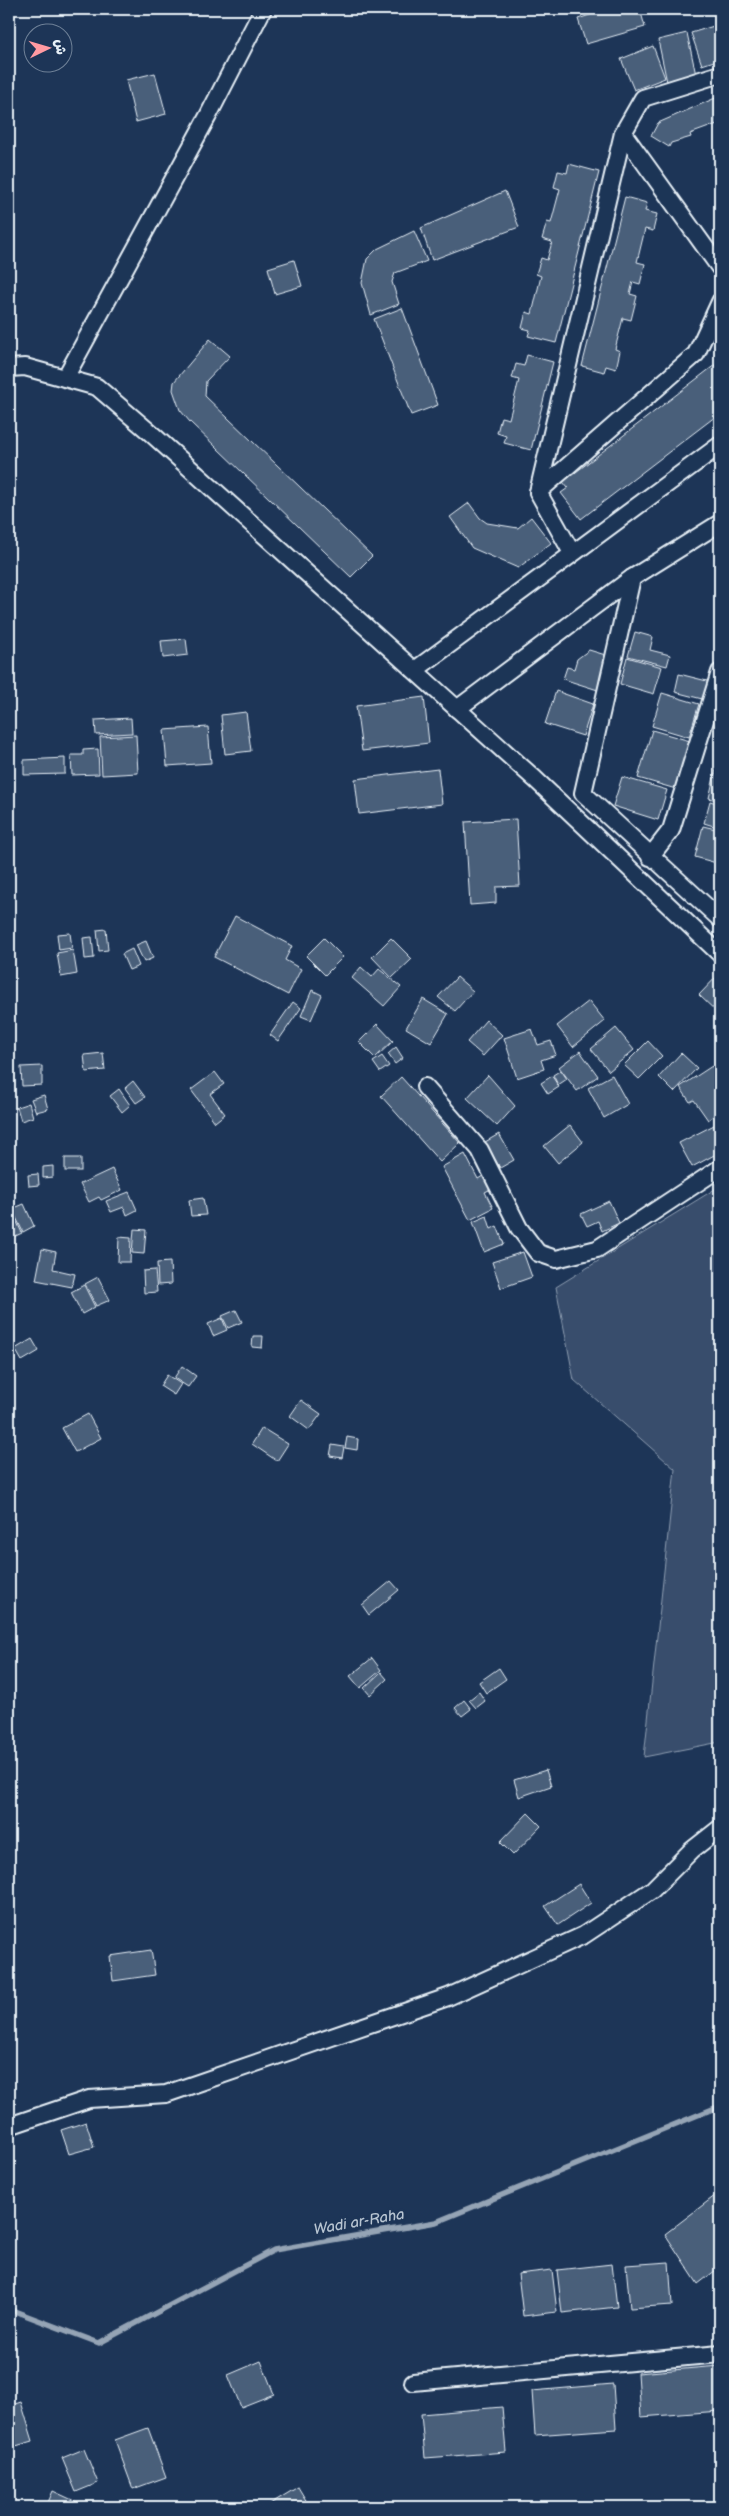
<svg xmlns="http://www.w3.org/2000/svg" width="729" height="2516" font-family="'Balsamiq Sans','Playpen Sans Arabic',sans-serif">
	<rect width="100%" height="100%" fill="#1d3557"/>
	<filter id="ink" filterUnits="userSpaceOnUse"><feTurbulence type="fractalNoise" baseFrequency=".02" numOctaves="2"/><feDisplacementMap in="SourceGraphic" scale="10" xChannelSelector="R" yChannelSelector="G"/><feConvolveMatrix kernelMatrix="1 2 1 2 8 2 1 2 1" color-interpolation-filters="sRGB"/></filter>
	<g filter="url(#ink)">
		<polygon fill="#374d6c" stroke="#909fb2" points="720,1186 720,1742 644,1757 675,1469 574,1380 556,1287"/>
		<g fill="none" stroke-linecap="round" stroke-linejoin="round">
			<polyline stroke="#95a4b5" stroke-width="5.5" points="9,2309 99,2343 274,2250 436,2222 720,2106"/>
		</g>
		<g fill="#495e7a" stroke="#e8f1f8">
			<polygon points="607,9 640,9 645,27 586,44 578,19"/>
			<polygon points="717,25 720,34 720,59 702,65 691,33"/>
			<polygon points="687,33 696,75 667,82 658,40"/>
			<polygon points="653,46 665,78 634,90 621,59"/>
			<polygon points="155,73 166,114 136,122 126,80"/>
			<polygon points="720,96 720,123 690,134 691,137 671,143 669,147 651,136 658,123"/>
			<polygon points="569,164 599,172 556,343 528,336 530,330 522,328 526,312 532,314 541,276 536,274 541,258 547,260 552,242 542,239 547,222 551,223 560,189 554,187 558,171 567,173"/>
			<polygon points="505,191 519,227 432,260 421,228"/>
			<polygon points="625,197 647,203 645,211 657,214 653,231 645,229 637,262 645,264 640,284 633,282 630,294 637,296 631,320 623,318 615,349 620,351 616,369 606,366 604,372 582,366"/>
			<polygon points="414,231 427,261 395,273 392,282 399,304 371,315 362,283 367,259 377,249"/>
			<polygon points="294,260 302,286 275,294 268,268"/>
			<polygon points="402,308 438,405 411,415 374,319"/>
			<polygon points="210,339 230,356 206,381 205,396 372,556 351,577 190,422 180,410 173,390 174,382"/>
			<polygon points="527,355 553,362 531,450 504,443 506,436 497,433 501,417 509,419 519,380 512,378 516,364 524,366"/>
			<polygon points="720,361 720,413 581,519 561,493 568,488 563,482"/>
			<polygon points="469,503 480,518 487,523 518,528 531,517 551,543 518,568 472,548 450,517"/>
			<polygon points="635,632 653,637 650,650 670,655 667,666 628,656"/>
			<polygon points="186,639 188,655 163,658 161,641"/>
			<polygon points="589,650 612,657 601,691 563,679 567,667 574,669 577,659"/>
			<polygon points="627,657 662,667 654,694 620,684"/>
			<polygon points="679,674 711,682 706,700 675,692"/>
			<polygon points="556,691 593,704 583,736 545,724"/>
			<polygon points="662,693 699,704 689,737 652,726"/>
			<polygon points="424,697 429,743 362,751 356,706"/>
			<polygon points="246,712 251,751 225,754 221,715"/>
			<polygon points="131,718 132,733 96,735 95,720"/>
			<polygon points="208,727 211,763 167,766 164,730"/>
			<polygon points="652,730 690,741 676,789 638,778"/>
			<polygon points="136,735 138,773 102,775 100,737"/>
			<polygon points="98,749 99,774 72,775 71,755 83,755 83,750"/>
			<polygon points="65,758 65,774 24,775 24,760"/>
			<polygon points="717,765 720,766 720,801 709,798"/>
			<polygon points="438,769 442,804 359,814 355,779"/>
			<polygon points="622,777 667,790 658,820 613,806"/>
			<polygon points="710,801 720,804 720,828 704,823"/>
			<polygon points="516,819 520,886 496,887 496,903 470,905 465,822"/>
			<polygon points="703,826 720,830 720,864 695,857"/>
			<polygon points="235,916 292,946 285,960 301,969 288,995 214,957"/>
			<polygon points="106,929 108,950 99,951 97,930"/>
			<polygon points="70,933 72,948 59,950 57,934"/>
			<polygon points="92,937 94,958 85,959 83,938"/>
			<polygon points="324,938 343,957 325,975 306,956"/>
			<polygon points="391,938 412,959 392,978 372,957"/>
			<polygon points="146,941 153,958 144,962 136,945"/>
			<polygon points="132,949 139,966 129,970 122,954"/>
			<polygon points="73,950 77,974 61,977 57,953"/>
			<polygon points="361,967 372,977 379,969 401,987 384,1006 352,978"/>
			<polygon points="720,973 720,1015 699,995"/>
			<polygon points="457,977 473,991 455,1011 438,997"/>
			<polygon points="312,990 322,995 311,1020 301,1016"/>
			<polygon points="423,999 448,1014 431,1043 406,1028"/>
			<polygon points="589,1001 605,1021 573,1047 557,1026"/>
			<polygon points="293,1002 301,1008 278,1041 270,1035"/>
			<polygon points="486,1020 502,1035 483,1056 467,1042"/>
			<polygon points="377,1024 393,1041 375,1058 359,1042"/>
			<polygon points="616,1028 634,1050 609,1071 591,1049"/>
			<polygon points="532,1029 538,1045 551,1041 556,1055 541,1060 544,1069 517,1078 504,1038"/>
			<polygon points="648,1041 662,1056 639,1079 624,1065"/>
			<polygon points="396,1047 403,1058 395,1064 388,1054"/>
			<polygon points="580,1051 598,1076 577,1091 559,1067"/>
			<polygon points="103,1053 105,1070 86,1072 84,1055"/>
			<polygon points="681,1053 697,1068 674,1092 659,1077"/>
			<polygon points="382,1056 389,1066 380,1072 373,1062"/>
			<polygon points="42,1066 42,1085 22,1086 21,1067"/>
			<polygon points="712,1066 720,1078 720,1111 708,1120 694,1100 690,1102 680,1087"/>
			<polygon points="561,1070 567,1079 558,1085 553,1075"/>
			<polygon points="215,1072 224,1084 210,1094 225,1114 215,1122 191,1090"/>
			<polygon points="488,1075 515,1106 497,1126 467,1098"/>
			<polygon points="612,1075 628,1104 604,1118 588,1088"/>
			<polygon points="552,1076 559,1087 548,1094 541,1083"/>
			<polygon points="401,1077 460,1143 440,1162 381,1096"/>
			<polygon points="133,1081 145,1097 136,1103 125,1088"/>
			<polygon points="119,1089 130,1105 122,1112 110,1096"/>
			<polygon points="44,1095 48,1109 36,1112 31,1099"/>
			<polygon points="29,1103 33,1117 21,1121 17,1107"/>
			<polygon points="720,1122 720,1152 692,1167 679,1143"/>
			<polygon points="570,1125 583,1142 558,1163 544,1146"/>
			<polygon points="499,1134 514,1160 500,1168 485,1142"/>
			<polygon points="465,1154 478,1179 486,1174 493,1188 485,1192 493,1208 470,1220 442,1167"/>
			<rect x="65" y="1158" width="16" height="13"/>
			<polygon points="53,1166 53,1177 43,1178 43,1167"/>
			<polygon points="112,1169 122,1190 101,1200 99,1197 89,1202 80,1184"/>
			<polygon points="38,1174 39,1185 29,1186 28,1175"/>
			<polygon points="129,1192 137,1210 127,1215 124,1207 111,1212 106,1201"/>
			<polygon points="203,1198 206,1215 191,1216 189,1200"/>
			<polygon points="609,1201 619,1223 602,1231 598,1221 587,1226 581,1214"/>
			<polygon points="24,1204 34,1226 23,1232 12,1209"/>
			<polygon points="11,1209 22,1233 9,1239 9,1210"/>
			<polygon points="487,1216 491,1229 497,1226 504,1244 484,1252 473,1222"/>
			<polygon points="134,1229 146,1230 144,1254 132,1253"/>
			<polygon points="119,1237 131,1238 130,1262 118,1262"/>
			<polygon points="42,1249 56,1252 53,1269 75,1274 72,1287 36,1280"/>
			<polygon points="523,1252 532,1277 501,1288 492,1262"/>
			<polygon points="170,1262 171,1284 158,1285 157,1263"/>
			<polygon points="155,1270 157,1292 144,1293 143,1271"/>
			<polygon points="98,1277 110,1300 96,1306 85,1284"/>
			<polygon points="84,1285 95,1307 82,1314 71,1292"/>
			<polygon points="236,1310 242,1322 228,1328 222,1316"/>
			<polygon points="222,1318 227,1330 213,1336 208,1324"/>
			<polygon points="253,1336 263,1336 262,1348 252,1347"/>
			<polygon points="32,1339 39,1351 22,1361 15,1349"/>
			<polygon points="182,1366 196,1376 188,1387 174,1378"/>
			<polygon points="167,1375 181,1384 174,1395 160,1386"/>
			<polygon points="9,1396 14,1403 9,1407"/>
			<polygon points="301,1400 321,1414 309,1430 290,1416"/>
			<polygon points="88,1414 101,1438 75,1452 62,1428"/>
			<polygon points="262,1428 288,1444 277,1461 252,1444"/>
			<polygon points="347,1437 358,1439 357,1450 345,1448"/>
			<polygon points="332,1445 344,1447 342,1458 330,1456"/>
			<polygon points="391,1581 399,1590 369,1615 362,1605"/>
			<polygon points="372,1658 381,1670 360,1688 350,1676"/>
			<polygon points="499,1668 506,1679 486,1693 479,1682"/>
			<polygon points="381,1672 387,1679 370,1695 364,1688"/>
			<polygon points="479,1692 485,1701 476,1708 469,1700"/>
			<polygon points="464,1700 471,1709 462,1716 455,1708"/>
			<polygon points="546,1770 551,1786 519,1797 514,1780"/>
			<polygon points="528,1813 541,1826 513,1855 500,1842"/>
			<polygon points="579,1884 591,1903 558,1925 545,1906"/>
			<polygon points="151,1950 155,1975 113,1981 110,1956"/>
			<polygon points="86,2122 94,2147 69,2154 61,2130"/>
			<polygon points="720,2192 720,2267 698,2284 665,2234"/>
			<polygon points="669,2262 672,2305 630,2308 626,2265"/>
			<polygon points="612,2264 617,2307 562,2313 557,2270"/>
			<polygon points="552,2270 557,2312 523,2316 518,2274"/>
			<polygon points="261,2361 274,2394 241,2407 228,2375"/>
			<polygon points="719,2366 720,2411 641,2417 638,2373"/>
			<polygon points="613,2384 616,2429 535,2435 532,2391"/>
			<polygon points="21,2402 33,2441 9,2448 9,2406"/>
			<polygon points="502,2407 506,2452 425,2458 421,2414"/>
			<polygon points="148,2428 166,2477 133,2489 115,2440"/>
			<polygon points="84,2449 98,2483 76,2492 62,2458"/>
			<polygon points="298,2487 310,2507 265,2507"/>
			<polygon points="53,2491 81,2504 80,2507 46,2507"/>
		</g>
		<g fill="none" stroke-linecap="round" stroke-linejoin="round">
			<defs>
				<g id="minor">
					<polyline points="720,74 643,98 623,133 720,268"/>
					<polyline points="9,368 25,367 97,387 153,435 535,779 720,954"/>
					<polyline points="65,378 208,116 263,9"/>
					<polyline points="538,492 696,354 720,302"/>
					<polyline points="572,553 538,492 623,133"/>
					<polyline points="632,578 583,793 720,919"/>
					<polyline points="415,670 720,445"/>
					<polyline points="457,709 632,578 720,523"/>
					<polyline points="650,857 671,830 720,672"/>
					<polyline points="425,1087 480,1150 519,1228 538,1253 556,1259 597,1249 720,1168"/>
					<polyline points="9,2126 89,2099 166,2094 448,1997 584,1935 652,1890 692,1850 720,1828"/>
					<polyline points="413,2382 720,2354"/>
				</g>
			</defs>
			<use href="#minor" stroke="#e8f1f8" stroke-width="20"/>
			<use href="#minor" stroke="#1d3557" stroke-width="16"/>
		</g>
	</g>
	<g text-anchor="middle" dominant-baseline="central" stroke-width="5" stroke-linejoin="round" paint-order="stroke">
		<g font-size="15" font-style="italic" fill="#b7c4d1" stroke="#1d3557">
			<text transform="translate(359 2222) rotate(-10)">Wadi ar-Raha</text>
		</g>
	</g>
	<rect width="729" height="2516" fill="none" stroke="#1d3557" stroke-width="30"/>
	<rect x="15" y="15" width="699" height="2486" fill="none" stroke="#e8f1f8" stroke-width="2" filter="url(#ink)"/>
	<g transform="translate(48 48) rotate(85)"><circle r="24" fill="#1d3557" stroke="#6e8097"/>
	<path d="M0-4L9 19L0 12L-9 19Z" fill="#ff9aa2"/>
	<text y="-8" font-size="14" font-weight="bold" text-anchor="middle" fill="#e8f1f8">ش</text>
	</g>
</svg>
